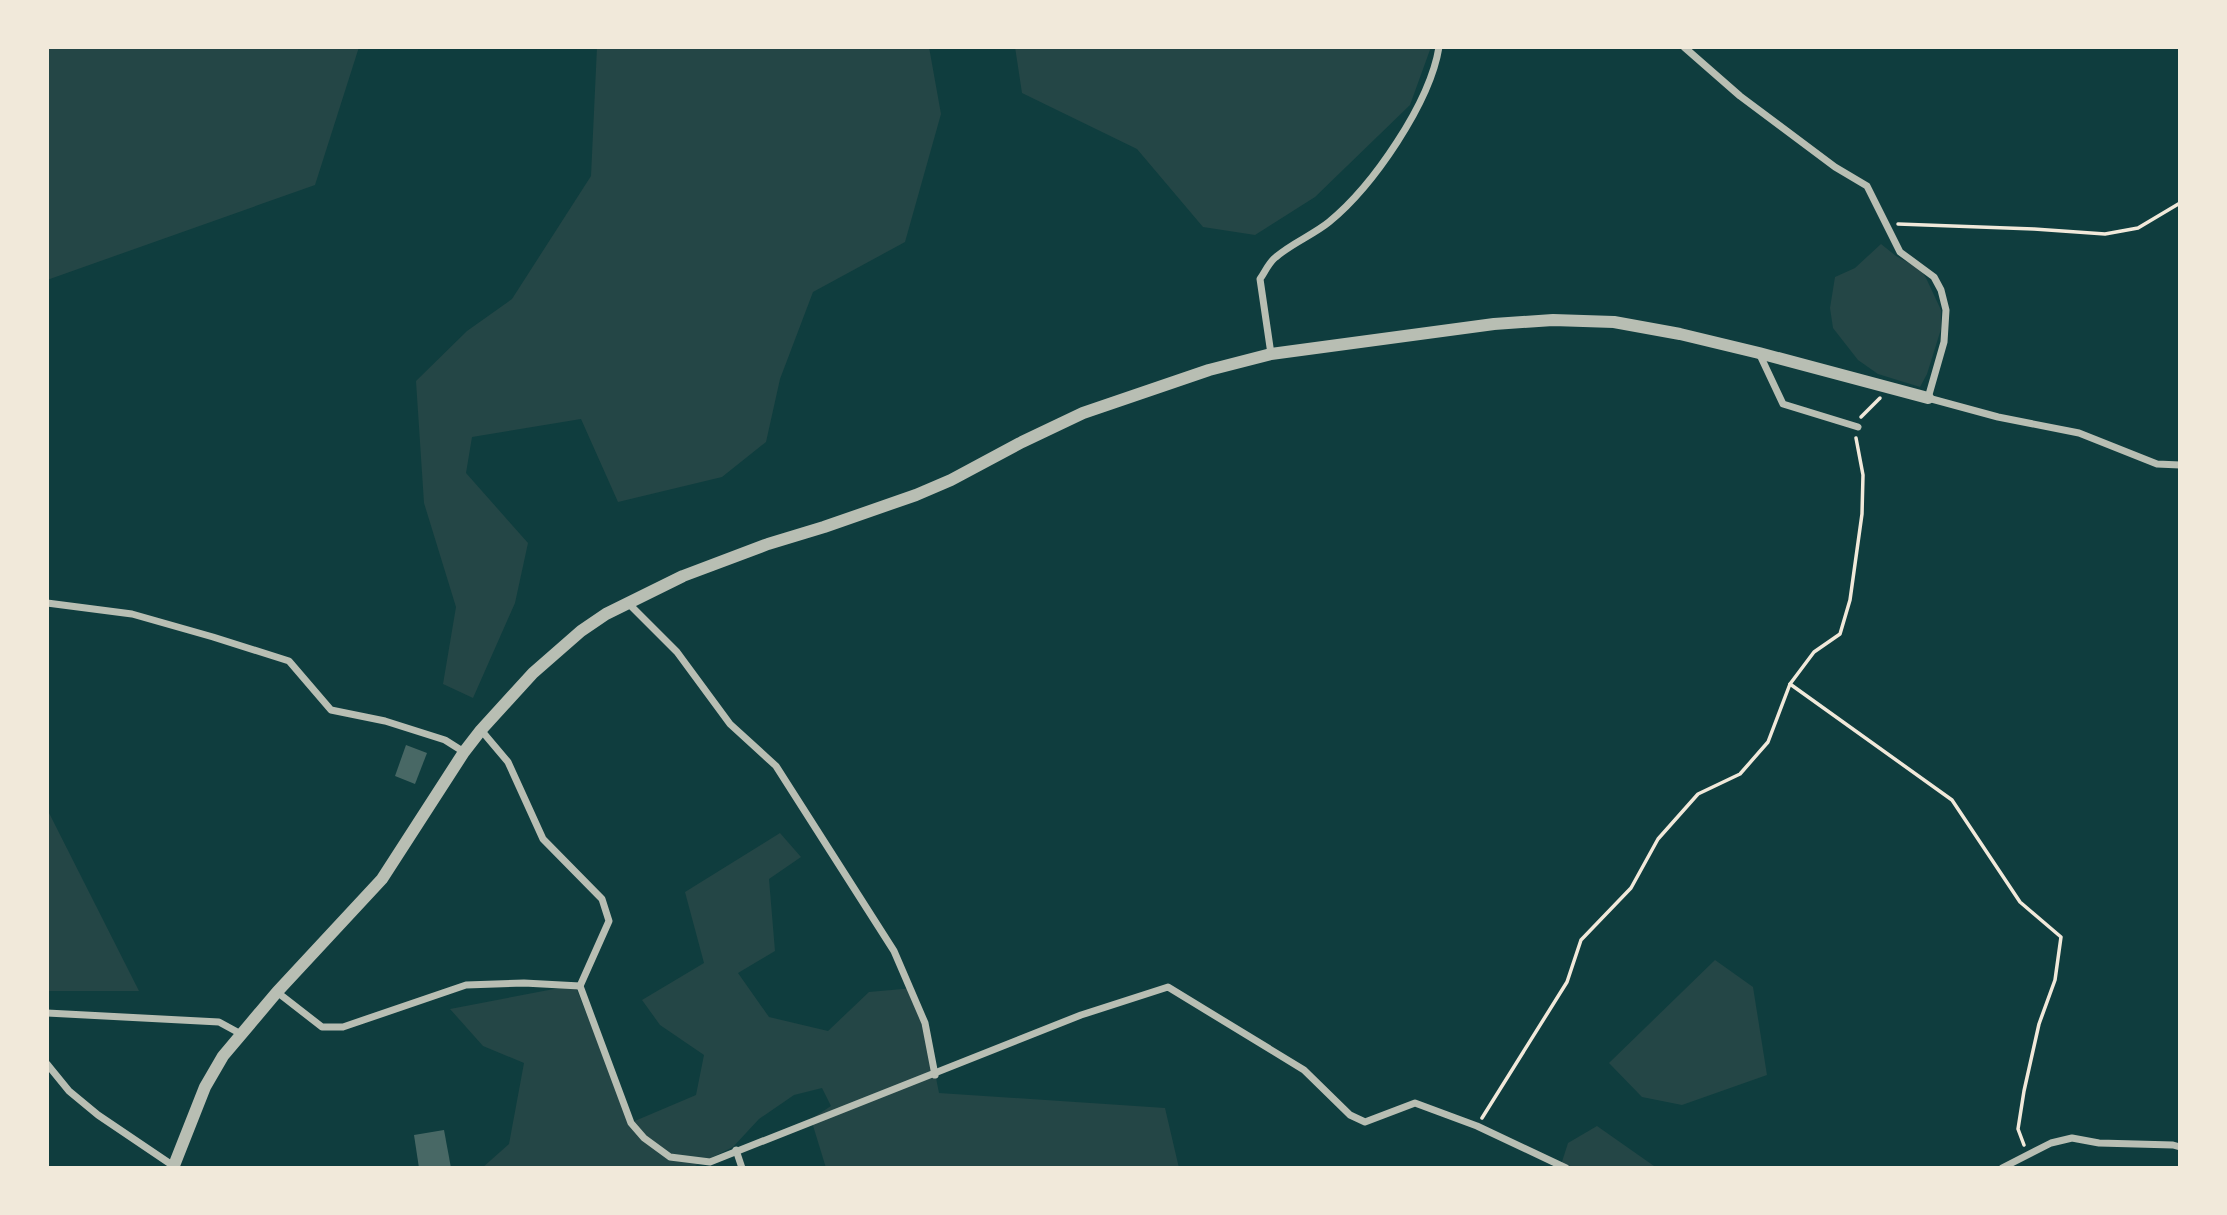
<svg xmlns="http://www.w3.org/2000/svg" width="2227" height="1215" font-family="Montserrat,sans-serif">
	<rect width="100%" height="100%" fill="#0f3d3e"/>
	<g fill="#244646">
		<polygon points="47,47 359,47 315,185 47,280"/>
		<polygon points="597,47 929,47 941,114 905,242 813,292 780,379 766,442 722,477 618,502 581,419 472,437 466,473 528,543 515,603 473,698 443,684 456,607 424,503 416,381 467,331 512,299 591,176"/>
		<polygon points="1015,47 1431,47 1410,105 1315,197 1255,235 1203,227 1137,149 1022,93"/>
		<polygon points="1881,244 1896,256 1920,269 1926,278 1941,310 1941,329 1927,374 1920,387 1878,374 1858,360 1833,328 1830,308 1835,277 1855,268"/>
		<polygon points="47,809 139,991 47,991"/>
		<polygon points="780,833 801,857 769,879 775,951 738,973 769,1017 828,1031 869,992 914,988 925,1023 939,1093 1165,1108 1179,1168 826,1168 811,1119 831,1106 822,1088 794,1095 759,1119 733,1147 691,1168 482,1168 509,1144 524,1063 483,1046 450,1009 575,985 630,1123 696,1095 704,1055 660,1025 642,1000 704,963 685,892"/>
		<polygon points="1715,960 1753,987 1767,1075 1682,1105 1642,1097 1609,1063"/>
		<polygon points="1597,1126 1654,1166 1654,1168 1560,1168 1568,1143"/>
	</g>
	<g fill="#486865">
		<polygon points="406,745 427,753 415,784 395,776"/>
		<polygon points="444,1130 451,1168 419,1168 414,1135"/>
	</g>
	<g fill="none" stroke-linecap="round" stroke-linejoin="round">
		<g stroke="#f1e9da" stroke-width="3.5">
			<polyline points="1898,224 2034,229 2105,234 2138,228 2180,203"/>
			<polyline points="1861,417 1880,398"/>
			<polyline points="1790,684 1952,800 2020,902 2061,937 2055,980 2039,1024 2024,1091 2018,1129 2024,1145"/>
			<polyline points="1482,1118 1567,982 1581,940 1631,888 1658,839 1698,794 1740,774 1768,742 1790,684 1814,652 1840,634 1850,600 1862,514 1863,475 1856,438"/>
		</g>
		<g stroke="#b8beb3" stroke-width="7">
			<polyline points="1684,47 1740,96 1835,167 1867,186 1900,252 1934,277 1941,290 1946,310 1944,342 1928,398 1998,417 2079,433 2157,464 2180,465"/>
			<polyline points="1759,353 1783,404 1858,427"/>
			<path d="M1271 354 1260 279C1265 272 1269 262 1276 257 1292 243 1313 235 1329 222 1373 186 1430 103 1439 47"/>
			<polyline points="47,603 132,614 213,637 289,661 331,710 385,721 445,740 464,752"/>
			<polyline points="628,603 677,652 730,724 776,766 894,951 925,1023 935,1075"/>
			<polyline points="481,730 508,762 543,839 602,899 609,921 580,986 631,1123 644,1138 670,1157 710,1162 1081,1015 1168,987 1304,1070 1350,1115 1365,1122 1415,1103 1477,1126 1566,1168"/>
			<polyline points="277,992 322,1027 343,1027 466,985 524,983 580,986"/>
			<polyline points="47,1013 219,1022 241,1034"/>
			<polyline points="47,1064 69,1091 98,1115 175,1167"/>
			<polyline points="736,1150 742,1168"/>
			<polyline points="2002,1168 2051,1143 2072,1138 2099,1143 2173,1145 2180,1147"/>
		</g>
		<polyline stroke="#b8beb3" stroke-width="12" points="173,1168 205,1087 223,1056 277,992 382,879 464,752 481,730 533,673 581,631 606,614 683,576 768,544 824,527 916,495 951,480 1022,442 1083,413 1209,370 1271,354 1494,324 1553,320 1614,322 1680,334 1759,353 1928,398"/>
	</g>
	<rect width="2227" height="1215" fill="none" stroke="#f1e9da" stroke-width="98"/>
</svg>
